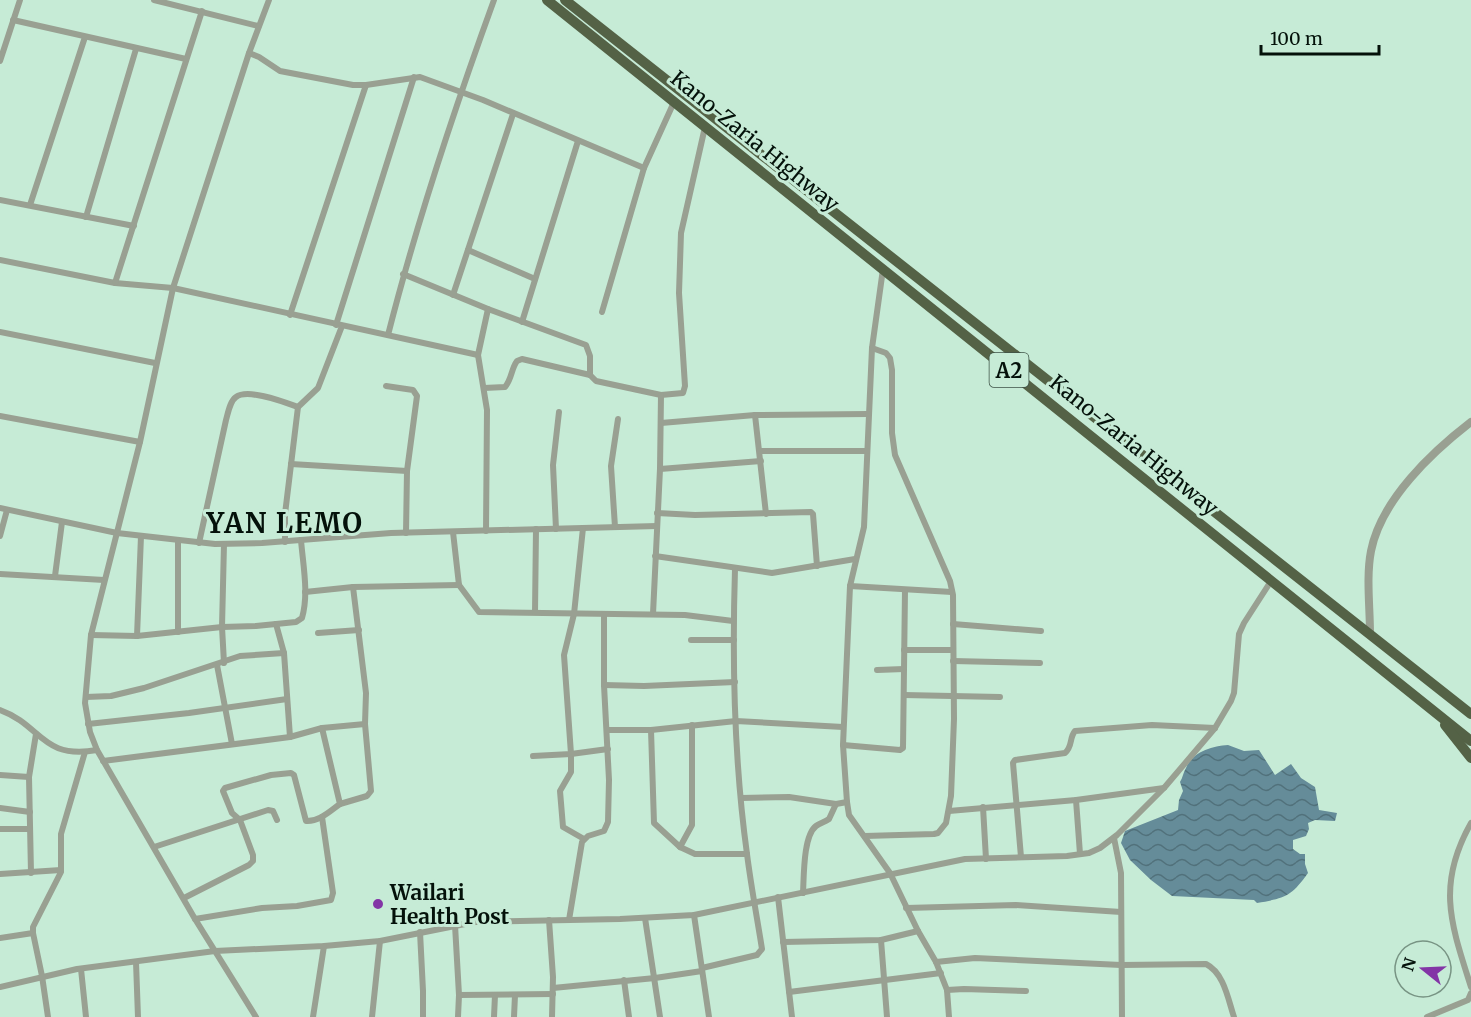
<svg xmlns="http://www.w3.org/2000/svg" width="1471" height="1017" font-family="Merriweather,serif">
	<defs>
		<pattern id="water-waves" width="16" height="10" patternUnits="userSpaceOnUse" patternTransform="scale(1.5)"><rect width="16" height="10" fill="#658c99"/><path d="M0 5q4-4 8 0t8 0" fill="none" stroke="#51717b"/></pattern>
	</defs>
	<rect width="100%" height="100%" fill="#c6ebd6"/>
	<path fill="url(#water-waves)" d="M1228 745 1244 751 1259 750 1275 775 1291 764 1301 778 1315 787 1319 810 1337 813 1335 821 1315 820 1308 823 1309 829 1306 836 1293 840V849L1300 854H1305V864L1308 873C1291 897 1285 898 1257 903L1254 900 1172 896 1151 880 1130 860 1121 843 1125 831 1178 810 1179 800 1183 791 1180 782C1183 777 1183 773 1186 768 1192 752 1212 746 1228 745Z"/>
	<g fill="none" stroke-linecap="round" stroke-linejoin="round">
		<g stroke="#99a092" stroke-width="6">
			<polyline points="154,0 258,26"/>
			<polyline points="13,20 186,59"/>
			<polyline points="249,53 259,57 280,71 353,85 366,85 420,77 483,100 644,168"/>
			<polyline points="0,61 20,0"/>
			<polyline points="0,200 134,226"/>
			<polyline points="30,205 85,37"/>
			<polyline points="86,217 136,49"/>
			<polyline points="468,250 535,279"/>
			<polyline points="0,260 115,283 173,288 478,355"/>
			<polyline points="883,269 872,348 864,527 850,586 843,745 847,802 849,815 890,873 918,931 936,962 947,990 949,1017"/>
			<polyline points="403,274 488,309 586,345 590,356 590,375 596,381 661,395 683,393 685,386 679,293 681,233 705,127"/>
			<polyline points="115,283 202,11"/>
			<polyline points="453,295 513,114"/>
			<polyline points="602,312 644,168 674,102"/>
			<polyline points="290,315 366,85"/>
			<polyline points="522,322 578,141"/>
			<polyline points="336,325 414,77"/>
			<polyline points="0,332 155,363"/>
			<path d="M388 335C417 221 454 110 494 0"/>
			<polyline points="386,386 413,390 417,396 407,471 406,533"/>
			<path d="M484 388 505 387C512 379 511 369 517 361L522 359 590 375"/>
			<polyline points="755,415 766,514"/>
			<polyline points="0,416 140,442"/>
			<polyline points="661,423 755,415 868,414"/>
			<polyline points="760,451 867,451"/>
			<polyline points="291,464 407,471"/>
			<polyline points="660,469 761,461"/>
			<polyline points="0,508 117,533 215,544 262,543 391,533 657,526"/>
			<polyline points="657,513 695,515 811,512 813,514 817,566"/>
			<polyline points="615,527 611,466 618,419"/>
			<polyline points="583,528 574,614 564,655 571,754 571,772 560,791 563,827 584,839"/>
			<polyline points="556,529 553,465 559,412"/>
			<polyline points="486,531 487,410 478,355 488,309"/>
			<polyline points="453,532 459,585 479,612 685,615 733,621"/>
			<polyline points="0,536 7,510"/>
			<polyline points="285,542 285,514 298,407 318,388 342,326"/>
			<path d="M199 543 226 420C228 413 230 401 236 397 248 388 284 402 298 407"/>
			<polyline points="655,556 772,573 855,559"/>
			<polyline points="0,574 104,580"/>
			<polyline points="55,576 62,522"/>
			<polyline points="850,586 952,592"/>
			<polyline points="305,592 353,587 459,585"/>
			<polyline points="535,612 536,529"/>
			<polyline points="653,614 660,469 661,395"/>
			<polyline points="276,624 284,653 290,737"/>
			<polyline points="953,624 1041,631"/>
			<polyline points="178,632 178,541"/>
			<polyline points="318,633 359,630"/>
			<path d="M91 635 137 636 222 627 256 626 296 622 302 618C309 594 303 565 301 540"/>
			<polyline points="137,636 141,536"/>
			<polyline points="691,640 734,640"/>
			<polyline points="904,650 953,650"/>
			<polyline points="953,661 1040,663"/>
			<polyline points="224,663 222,627 224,544"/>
			<polyline points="217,665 232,744"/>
			<polyline points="877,670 904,669"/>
			<polyline points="604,685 644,686 735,682"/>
			<polyline points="904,695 1000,697"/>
			<polyline points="86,697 111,696 144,688 240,656 284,653"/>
			<path d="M0 710C42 725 41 760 97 750"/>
			<polyline points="88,724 189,713 287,699"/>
			<polyline points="607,730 651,730 736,721 843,727"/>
			<polyline points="651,730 654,823 680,847 695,854 747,854"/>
			<polyline points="843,745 900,750 903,748 905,590"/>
			<polyline points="533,756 571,754 608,749"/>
			<polyline points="103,761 290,737 322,728 365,724"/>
			<polyline points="0,775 29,777"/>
			<polyline points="741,798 789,797 836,804"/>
			<polyline points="1076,800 1080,854"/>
			<polyline points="340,804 367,796 371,791 365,724 366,693 353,587"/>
			<polyline points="983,807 986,859"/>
			<polyline points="0,808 30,812"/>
			<polyline points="949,811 1076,800 1164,788"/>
			<path d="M1471 823C1436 885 1451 924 1471 987"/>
			<polyline points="0,829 30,829"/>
			<polyline points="865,836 934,834 938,833 946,823 951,796 954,719 953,595 950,581 895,455 892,433 892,370 890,358 886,353 872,348"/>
			<polyline points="1114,838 1121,873 1122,1017"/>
			<polyline points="154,847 268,810 273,811 277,820"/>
			<polyline points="680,847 692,825 692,725"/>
			<path d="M1021 857 1013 763 1015 760 1065 753C1073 746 1069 738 1075 731L1152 725 1215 728"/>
			<polyline points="31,873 29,777 36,734"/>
			<polyline points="0,874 61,870"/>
			<path d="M803 893C804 877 803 836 816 826 820 823 825 822 829 819L836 804 847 802"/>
			<polyline points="778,897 792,1017"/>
			<path d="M184 898 249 865 253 861V855L240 820 232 813 223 791 225 788 271 775 291 773 294 775 306 821C319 822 330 811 340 804L322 728"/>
			<polyline points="906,908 1016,905 1121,912"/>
			<polyline points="694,915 709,1017"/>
			<polyline points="645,918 660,1017"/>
			<polyline points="195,919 262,908 297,906 331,900 333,893 322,817"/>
			<polyline points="549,920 553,977 552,1017"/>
			<polyline points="569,920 582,842 588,836 604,831 608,822 609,780 604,685 604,615"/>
			<polyline points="455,925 459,995 458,1017"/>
			<polyline points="420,932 423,991 423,1017"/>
			<polyline points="0,938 33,933"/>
			<polyline points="881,940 887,1017"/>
			<polyline points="783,942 881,940 918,931"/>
			<polyline points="136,962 138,1017"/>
			<path d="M936 962 975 958 1121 965 1206 964C1224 973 1228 999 1234 1017"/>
			<path d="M702 968 757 955 762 949C757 917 751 886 747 854 734 760 732 663 735 569"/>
			<polyline points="81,969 86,1017"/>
			<polyline points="624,980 629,1017"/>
			<polyline points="0,987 77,969 215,951 324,946 380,941 475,922 620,919 694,915 965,859 1067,856 1089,853 1100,848 1117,835 1164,788 1215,728 1231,701 1234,693 1239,634 1244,623 1271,581"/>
			<polyline points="553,988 655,978 702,971"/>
			<polyline points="947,990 964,989 1026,991"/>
			<polyline points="789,992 941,973"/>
			<polyline points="459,995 553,994"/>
			<polyline points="48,1017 42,976 33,933 33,927 61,872 61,834 85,752"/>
			<polyline points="256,1017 195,919 97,750 90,732 85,703 91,635 140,442 173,288 249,53 269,0"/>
			<polyline points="313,1017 324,946"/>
			<polyline points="372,1017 380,941"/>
			<polyline points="494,1017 495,995"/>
			<polyline points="514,1017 515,995"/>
			<polyline points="1427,1017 1468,1000 1471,993"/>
		</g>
		<path stroke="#99a092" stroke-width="8" d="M1370 634C1370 607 1366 577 1371 551 1381 500 1432 452 1471 422"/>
		<g stroke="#546246" stroke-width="10">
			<polyline points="547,0 1471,741"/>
			<polyline points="565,0 1471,714"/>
			<polyline points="1445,725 1471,758"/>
		</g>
	</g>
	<circle fill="#8335a6" stroke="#c6ebd6" stroke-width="2" cx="378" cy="904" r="6"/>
	<g text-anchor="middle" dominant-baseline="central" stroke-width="6" stroke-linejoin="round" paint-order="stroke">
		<rect fill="#c6ebd6" stroke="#3e5247" stroke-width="1.5" x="989.5" y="353" width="39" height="34" rx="4.5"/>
		<g font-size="20" font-weight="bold" fill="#04110a">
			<text x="1009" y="370">A2</text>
		</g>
		<g font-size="21" fill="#04110a" stroke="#c6ebd6">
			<text transform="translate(755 141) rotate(39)">Kano-Zaria Highway</text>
			<text transform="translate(1134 445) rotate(39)">Kano-Zaria Highway</text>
		</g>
		<g font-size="21" font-weight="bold" fill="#04110a" stroke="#c6ebd6" text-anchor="start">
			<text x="390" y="892">Wailari<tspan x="390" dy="24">Health Post</tspan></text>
		</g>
		<g font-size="27" font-weight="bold" letter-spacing="1.5" fill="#04110a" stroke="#c6ebd6">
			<text x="285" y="523">YAN LEMO</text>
		</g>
	</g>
	<g transform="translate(1423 969) rotate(288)"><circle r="28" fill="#c6ebd6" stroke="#789484" stroke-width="1.5"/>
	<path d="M0-4.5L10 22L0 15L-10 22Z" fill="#8335a6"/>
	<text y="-9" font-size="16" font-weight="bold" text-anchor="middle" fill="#04110a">N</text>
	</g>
	<path d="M1261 45v9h118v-9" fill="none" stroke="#04110a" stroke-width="3"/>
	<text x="1270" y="45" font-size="18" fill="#04110a" stroke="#c6ebd6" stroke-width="4.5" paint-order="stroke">100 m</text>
</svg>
